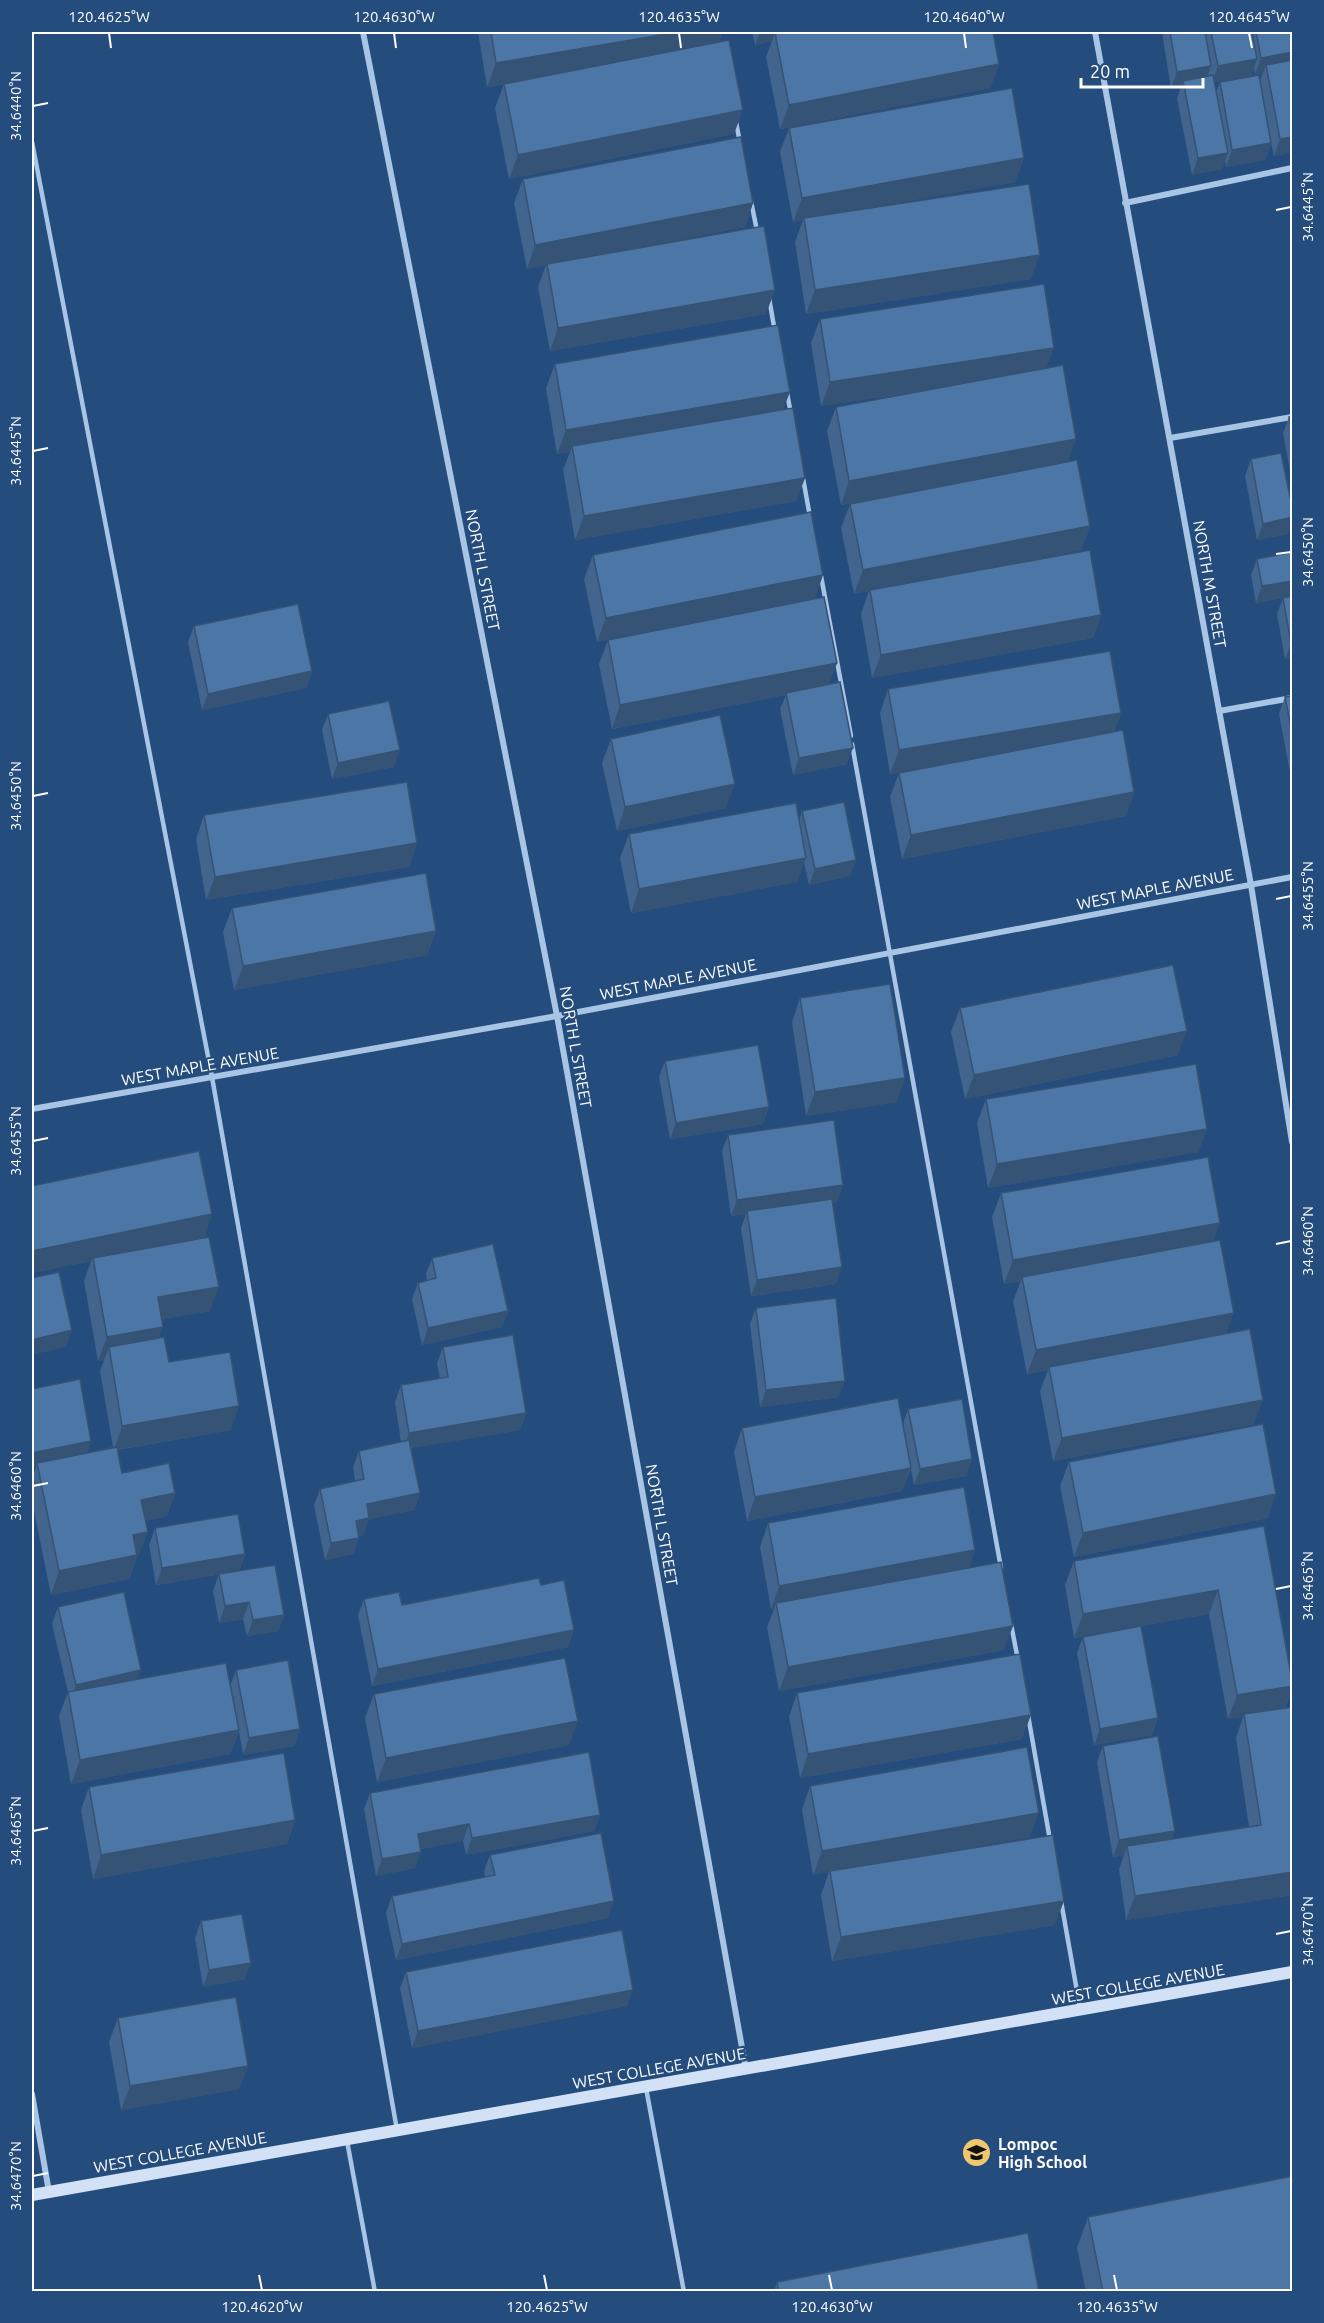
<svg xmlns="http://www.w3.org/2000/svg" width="1324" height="2323" font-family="Ubuntu,sans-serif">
	<rect width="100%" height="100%" fill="#244c7c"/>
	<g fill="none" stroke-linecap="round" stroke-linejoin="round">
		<g stroke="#a8c5e5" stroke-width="4.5">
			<polyline points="736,122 740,143"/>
			<polyline points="32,142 212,1077 397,2130"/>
			<polyline points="751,201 757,231"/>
			<polyline points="769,298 775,332"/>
			<polyline points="787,393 791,414"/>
			<polyline points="803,478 810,517"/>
			<polyline points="821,576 851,736"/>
			<polyline points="852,744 1001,1568"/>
			<polyline points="1011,1624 1018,1660"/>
			<polyline points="1028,1715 1050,1840"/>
			<polyline points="1061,1901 1080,2008"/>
			<polyline points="646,2088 684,2292"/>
			<polyline points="347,2141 375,2292"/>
		</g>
		<g stroke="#a8c5e5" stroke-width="6">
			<polyline points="363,32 557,1016 746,2070"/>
			<polyline points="1095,32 1251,885 1292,1142"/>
			<polyline points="1125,203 1292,168"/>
			<polyline points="1170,438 1292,417"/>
			<polyline points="1219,711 1292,698"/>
			<polyline points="32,1109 557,1016 1292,877"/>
			<polyline points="32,2094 49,2192"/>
		</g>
		<polyline stroke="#d2e1f5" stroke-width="12" points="32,2195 1292,1972"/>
	</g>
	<g fill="#41658e" fill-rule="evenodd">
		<polygon points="478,32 723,32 719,42 734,134 509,179 495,108 504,84 512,83 487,87"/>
		<polygon points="752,32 993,32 999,64 990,88 780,129 766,57 772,41 755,45"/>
		<path d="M1162 32H1293V152L1274 156 1271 143 1265 160 1226 167 1225 161 1222 169 1192 175 1177 98 1181 87 1171 89ZM1254 68 1255 74 1263 73 1260 80 1220 82 1216 92 1214 82 1251 76Z"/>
		<polygon points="789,128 1024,158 1015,182 863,209 1031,279 806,314 795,242 803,220 793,222 780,152"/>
		<polygon points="523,179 753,203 745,227 626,250 766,314 550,351 538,287 546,265 527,269 514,203"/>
		<polygon points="820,319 1047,368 1068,462 1090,526 1081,550 989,568 1101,615 1093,638 872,678 861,614 869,591 854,594 841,528 850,504 903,494 841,505 827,431 836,407 935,389 821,406 811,343"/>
		<polygon points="555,364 784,409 805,478 796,501 575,540 563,470 570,452 557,454 546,388"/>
		<polygon points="1293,416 1293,487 1283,433 1289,417"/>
		<polygon points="1251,459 1293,511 1293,521 1288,534 1257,540 1245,476"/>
		<polygon points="593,555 815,599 597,642 584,579"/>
		<polygon points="1257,559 1293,596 1256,603 1251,575"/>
		<polygon points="1293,596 1293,658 1285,659 1277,614 1283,598"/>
		<polygon points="194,626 312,671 306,688 202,710 188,642"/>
		<polygon points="608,640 837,663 828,685 847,764 793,775 780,709 786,695 612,729 599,664"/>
		<polygon points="888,689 1121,713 1114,732 1134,792 1126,816 902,859 890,797 899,773 915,770 890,774 880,713"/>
		<polygon points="1293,696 1293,788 1279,714 1285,697"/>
		<polygon points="328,714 394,767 332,779 322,730"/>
		<polygon points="611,739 726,808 617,831 602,763"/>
		<polygon points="802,811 856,860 850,876 809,885 804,863 797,882 631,913 620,858 629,834 799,820"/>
		<polygon points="204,815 417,843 409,867 206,900 196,839"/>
		<polygon points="232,908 436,931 427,955 234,990 223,932"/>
		<polygon points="800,998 897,1102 806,1116 792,1022"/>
		<polygon points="960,1008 1178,1055 965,1099 951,1032"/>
		<polygon points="665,1061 769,1107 763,1124 670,1139 659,1077"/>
		<polygon points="986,1099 1207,1129 1198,1152 988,1188 977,1123"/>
		<polygon points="728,1135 843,1185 837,1202 832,1203 836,1284 751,1296 741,1228 746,1214 731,1216 722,1151"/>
		<polygon points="1001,1193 1213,1241 1226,1334 1254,1424 1053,1461 1040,1391 1048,1370 1027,1374 1013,1301 1021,1281 1004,1284 992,1217"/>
		<polygon points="212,1214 204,1238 188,1241 210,1311 162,1319 159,1338 169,1362 231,1430 117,1450 122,1473 175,1493 167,1516 145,1521 139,1556 137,1556 129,1579 51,1595 32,1501 32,1479 36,1467 32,1468 32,1389 91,1441 87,1453 113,1447 100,1371 104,1360 98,1361 84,1281 91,1261 32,1273"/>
		<polygon points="432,1258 508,1311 502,1327 422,1345 412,1299 418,1283 427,1281 426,1274"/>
		<polygon points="756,1308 839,1397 760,1407 750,1324"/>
		<polygon points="443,1347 526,1413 520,1430 411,1448 420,1493 414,1510 369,1519 363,1535 359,1536 359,1538 353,1554 325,1560 314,1505 320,1489 355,1481 353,1467 359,1451 401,1442 395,1402 401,1385 440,1379 437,1363"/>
		<polygon points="908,1409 972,1459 966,1476 914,1485 911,1469 902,1491 747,1521 734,1452 742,1428 903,1424"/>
		<polygon points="1069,1462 1268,1518 1074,1557 1060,1486"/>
		<polygon points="768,1523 975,1550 969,1568 1004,1650 779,1691 767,1627 774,1609 771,1609 760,1547"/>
		<polygon points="1264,1526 1293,1682 1293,1687 1285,1708 1293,1895 1126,1920 1119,1869 1124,1855 1113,1857 1097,1762 1103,1746 1172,1839 1249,1827 1236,1738 1243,1717 1228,1719 1209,1614 1074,1638 1065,1585 1074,1561"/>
		<polygon points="155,1528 245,1554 239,1571 156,1585 149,1545"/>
		<polygon points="219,1574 284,1615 278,1631 247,1636 243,1619 219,1623 213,1591"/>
		<polygon points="541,1585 574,1630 568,1647 372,1686 358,1615 364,1599 402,1605"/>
		<polygon points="58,1607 138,1679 230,1686 236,1670 300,1729 294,1746 243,1755 239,1731 230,1754 71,1784 59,1716 68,1692 52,1624"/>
		<polygon points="1083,1637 1158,1718 1152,1735 1094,1745 1077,1653"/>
		<polygon points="797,1693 1022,1739 800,1778 789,1717"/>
		<polygon points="374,1694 569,1745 377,1782 365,1718"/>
		<polygon points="810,1786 1030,1837 926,1855 1055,1925 832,1961 821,1895 829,1872 813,1875 802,1810"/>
		<polygon points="89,1787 295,1820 287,1844 93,1879 81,1810"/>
		<polygon points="370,1793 600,1815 594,1831 466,1855 463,1841 421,1849 415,1868 376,1876 364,1809"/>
		<polygon points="490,1855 608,1918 396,1960 386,1913 392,1896 485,1877 484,1871"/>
		<polygon points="201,1921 245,1979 203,1987 195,1938"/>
		<polygon points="406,1972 627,2006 412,2048 400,1988"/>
		<polygon points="118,2018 248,2066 239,2089 121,2110 109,2042"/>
		<polygon points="1088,2217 1293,2292 1086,2292 1077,2248"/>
		<polygon points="777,2282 1039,2292 774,2292"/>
	</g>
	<g fill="#355374">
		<polygon points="678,32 723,32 717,47 487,87 496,63"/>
		<polygon points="760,32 820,32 775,33 772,41 755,45"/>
		<polygon points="1293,52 1293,67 1266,65 1263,73 1255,74 1261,58"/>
		<polygon points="1257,59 1251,76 1212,83 1218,66"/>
		<polygon points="999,64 990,88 780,129 789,105"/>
		<polygon points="1211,66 1205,83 1183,81 1181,87 1171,89 1177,72"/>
		<polygon points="743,110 734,134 509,179 518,155"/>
		<polygon points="1293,137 1293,152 1274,156 1280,139"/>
		<polygon points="1271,143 1265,160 1226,167 1232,150"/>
		<polygon points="1228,153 1222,169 1192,175 1198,158"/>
		<polygon points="1024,158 1015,182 804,220 804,218 803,220 793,222 802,198"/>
		<polygon points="753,203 745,227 527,269 535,245"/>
		<polygon points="1040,255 1031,279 806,314 815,290"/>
		<polygon points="775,290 766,314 550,351 558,328"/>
		<polygon points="1054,348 1045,372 821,406 830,382"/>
		<polygon points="790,392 781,415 572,446 570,452 557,454 566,430"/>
		<polygon points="1076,439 1068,463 841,505 849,481"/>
		<polygon points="805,478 796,501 575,540 584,516"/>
		<polygon points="1293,517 1293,521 1288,534 1257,540 1263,524"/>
		<polygon points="1090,526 1081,550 854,594 863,570"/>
		<polygon points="823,575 815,599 597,642 606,618"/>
		<polygon points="1293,581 1293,596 1256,603 1262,586"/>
		<polygon points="1101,615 1093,638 872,678 881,655"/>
		<polygon points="1293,642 1293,658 1285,659 1291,643"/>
		<polygon points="837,663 828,686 786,693 786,695 612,729 620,705"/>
		<polygon points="312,671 306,688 202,710 208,694"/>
		<polygon points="1121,713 1112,737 890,774 899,750"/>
		<polygon points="853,748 847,764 793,775 799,758"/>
		<polygon points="400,750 394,767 332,779 338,763"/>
		<polygon points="735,784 726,808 617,831 625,807"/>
		<polygon points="1134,792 1126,816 902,859 911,835"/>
		<polygon points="417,843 409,867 206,900 215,877"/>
		<polygon points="806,858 797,882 631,913 639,889"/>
		<polygon points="856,860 850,876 809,885 815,869"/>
		<polygon points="436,931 427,955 234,990 243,966"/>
		<polygon points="1187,1031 1178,1055 965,1099 974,1075"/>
		<polygon points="905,1078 897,1102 806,1116 815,1092"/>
		<polygon points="769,1107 763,1124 670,1139 676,1123"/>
		<polygon points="1207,1129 1198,1152 988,1188 997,1164"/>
		<polygon points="843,1185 837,1202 747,1214 747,1211 746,1214 731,1216 737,1200"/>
		<polygon points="212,1214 204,1238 93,1260 93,1258 91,1261 32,1273 32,1251"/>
		<polygon points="1220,1223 1211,1247 1022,1277 1021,1281 1004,1284 1013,1260"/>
		<polygon points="842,1267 836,1284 751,1296 757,1280"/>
		<polygon points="219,1287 210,1311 149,1321 158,1297"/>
		<polygon points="508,1311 502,1327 422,1345 428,1328"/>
		<polygon points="1234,1313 1225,1337 1049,1367 1048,1370 1027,1374 1036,1350"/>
		<polygon points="163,1327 154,1351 109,1347 104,1360 98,1361 107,1337"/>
		<polygon points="72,1330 66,1347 32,1355 32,1340"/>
		<polygon points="845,1381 839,1397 760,1407 766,1390"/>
		<polygon points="1263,1400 1254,1424 1053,1461 1062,1438"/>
		<polygon points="239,1406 231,1430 114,1450 122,1426"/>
		<polygon points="526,1413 520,1430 403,1450 409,1433"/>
		<polygon points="91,1441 85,1457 37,1463 36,1467 32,1468 32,1453"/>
		<polygon points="972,1459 966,1476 914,1485 920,1469"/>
		<polygon points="911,1468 902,1491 747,1521 755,1497"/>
		<polygon points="175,1493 167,1516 133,1524 141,1500"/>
		<polygon points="420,1493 414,1510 369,1519 363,1535 350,1537 356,1521 367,1504"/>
		<polygon points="1276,1494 1268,1518 1074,1557 1083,1533"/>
		<polygon points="148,1532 139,1556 137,1556 129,1579 51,1595 59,1571 133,1535"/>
		<polygon points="359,1538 353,1554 325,1560 331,1543"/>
		<polygon points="975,1550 967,1573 776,1603 774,1609 771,1609 779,1586"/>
		<polygon points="245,1554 239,1571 156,1585 162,1568"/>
		<polygon points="1218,1590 1209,1614 1074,1638 1083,1614"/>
		<polygon points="249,1602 243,1619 219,1623 225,1606"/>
		<polygon points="284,1615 278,1631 247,1636 253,1620"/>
		<polygon points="1013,1626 1004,1650 779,1691 788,1667"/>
		<polygon points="574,1630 568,1647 372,1686 378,1669"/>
		<polygon points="141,1670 135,1687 70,1702 76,1685"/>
		<polygon points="1293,1686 1284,1710 1244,1714 1243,1717 1228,1719 1237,1695"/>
		<polygon points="1031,1715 1022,1739 800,1778 808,1754"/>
		<polygon points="1158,1718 1152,1735 1094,1745 1100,1729"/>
		<polygon points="578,1721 569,1745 377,1782 386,1758"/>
		<polygon points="300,1729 294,1746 243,1755 249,1738"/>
		<polygon points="239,1730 230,1754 71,1784 80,1760"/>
		<polygon points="1039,1813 1030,1837 813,1875 822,1851"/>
		<polygon points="600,1815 594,1831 466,1855 472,1838"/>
		<polygon points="295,1820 287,1844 93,1879 101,1855"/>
		<polygon points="469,1824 463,1841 412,1851 418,1834"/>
		<polygon points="1175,1831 1169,1847 1127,1846 1124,1855 1113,1857 1119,1840"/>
		<polygon points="421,1852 415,1868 376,1876 382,1859"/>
		<polygon points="1293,1872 1293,1895 1126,1920 1135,1896"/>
		<polygon points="614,1901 608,1918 396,1960 402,1944"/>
		<polygon points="1064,1901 1055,1925 832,1961 841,1937"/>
		<polygon points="251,1963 245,1979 203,1987 209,1970"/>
		<polygon points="633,1990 627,2006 412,2048 418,2031"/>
		<polygon points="248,2066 239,2089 121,2110 130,2086"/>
	</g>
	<g fill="#4c76a5" stroke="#355374" stroke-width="1.5">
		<polygon points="491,32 678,32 496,63"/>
		<polygon points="783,32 993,32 999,64 789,105 775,33"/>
		<polygon points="1170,32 1205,32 1211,66 1177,72"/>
		<polygon points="1211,32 1252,32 1257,59 1218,66"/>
		<polygon points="1256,32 1293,32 1293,52 1261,58"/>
		<polygon points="729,40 743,110 518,155 504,84"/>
		<polygon points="1293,60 1293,137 1280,139 1266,65"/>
		<polygon points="1213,75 1228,153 1198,158 1183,81"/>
		<polygon points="1259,75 1271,143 1232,150 1220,82"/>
		<polygon points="1012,88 1024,158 802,198 789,128"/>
		<polygon points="741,137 753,203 535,245 523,179"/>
		<polygon points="1029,184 1040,255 815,290 804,218"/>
		<polygon points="764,226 775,290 558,328 547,264"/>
		<polygon points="1044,284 1054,348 830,382 820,319"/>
		<polygon points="778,325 790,392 566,430 555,364"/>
		<polygon points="1063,365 1076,439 849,481 836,407"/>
		<polygon points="793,408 805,478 584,516 572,446"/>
		<polygon points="1293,416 1293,438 1289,417"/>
		<polygon points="1281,453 1293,511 1293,517 1263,524 1251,459"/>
		<polygon points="1077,460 1090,526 863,570 850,504"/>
		<polygon points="811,512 823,575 606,618 593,555"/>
		<polygon points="1090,550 1101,615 881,655 870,590"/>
		<polygon points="1293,552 1293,581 1262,586 1257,559"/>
		<polygon points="1293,596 1293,642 1291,643 1283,598"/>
		<polygon points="824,597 837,663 620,705 608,640"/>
		<polygon points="298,604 312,671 208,694 194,626"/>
		<polygon points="1110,651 1121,713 899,750 888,689"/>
		<polygon points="840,682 853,748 799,758 786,693"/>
		<polygon points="1293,696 1293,738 1285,697"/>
		<polygon points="389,701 400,750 338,763 328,714"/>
		<polygon points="720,715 735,784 625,807 611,739"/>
		<polygon points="1123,730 1134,792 911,835 899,773"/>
		<polygon points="407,782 417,843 215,877 204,815"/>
		<polygon points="844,802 856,860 815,869 802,811"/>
		<polygon points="796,803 806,858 639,889 629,834"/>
		<polygon points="426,873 436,931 243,966 232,908"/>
		<polygon points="1173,965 1187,1031 974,1075 960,1008"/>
		<polygon points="890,984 905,1078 815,1092 800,998"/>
		<polygon points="758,1045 769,1107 676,1123 665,1061"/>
		<polygon points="1196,1064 1207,1129 997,1164 986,1099"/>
		<polygon points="834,1120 843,1185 737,1200 728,1135"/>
		<polygon points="199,1151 212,1214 32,1251 32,1186"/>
		<polygon points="1208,1157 1220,1223 1013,1260 1001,1193"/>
		<polygon points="832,1199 842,1267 757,1280 747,1211"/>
		<polygon points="209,1237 219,1287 158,1297 163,1327 107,1337 93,1258"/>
		<polygon points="1220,1240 1234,1313 1036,1350 1022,1277"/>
		<polygon points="493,1244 508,1311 428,1328 418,1283 436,1278 432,1258"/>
		<polygon points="59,1272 72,1330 32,1340 32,1278"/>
		<polygon points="836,1298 845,1381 766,1390 756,1308"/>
		<polygon points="1250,1329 1263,1400 1062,1438 1049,1367"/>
		<polygon points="513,1335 526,1413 409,1433 401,1385 448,1377 443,1347"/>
		<polygon points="164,1337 169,1362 230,1352 239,1406 122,1426 109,1347"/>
		<polygon points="80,1379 91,1441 32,1453 32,1389"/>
		<polygon points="898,1398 911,1468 755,1497 742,1428"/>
		<polygon points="962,1399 972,1459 920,1469 908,1409"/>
		<polygon points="1263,1424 1276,1494 1083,1533 1069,1462"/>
		<polygon points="409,1440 420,1493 367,1504 369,1518 356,1521 359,1538 331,1543 320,1489 364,1479 359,1451"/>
		<polygon points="117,1447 122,1473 169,1463 175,1493 141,1500 148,1532 133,1535 137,1555 59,1571 37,1463"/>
		<polygon points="964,1487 975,1550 779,1586 768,1523"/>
		<polygon points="238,1514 245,1554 162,1568 155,1528"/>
		<polygon points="1264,1526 1293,1686 1237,1695 1218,1590 1083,1614 1074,1561"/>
		<polygon points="1001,1562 1013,1626 788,1667 776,1603"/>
		<polygon points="275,1565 284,1615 253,1620 249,1602 225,1606 219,1574"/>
		<polygon points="539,1578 541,1585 564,1580 574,1630 378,1669 364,1599 399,1592 402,1605"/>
		<polygon points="124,1592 141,1670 76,1685 58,1607"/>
		<polygon points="1141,1626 1158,1718 1100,1729 1083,1637"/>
		<polygon points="1020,1654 1031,1715 808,1754 797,1693"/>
		<polygon points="565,1658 578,1721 386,1758 374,1694"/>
		<polygon points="288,1660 300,1729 249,1738 236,1670"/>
		<polygon points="226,1663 239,1730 80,1760 68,1692"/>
		<polygon points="1293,1707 1293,1872 1135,1896 1127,1846 1261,1825 1244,1714"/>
		<polygon points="1158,1736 1175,1831 1119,1840 1103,1746"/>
		<polygon points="1027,1747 1039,1813 822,1851 810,1786"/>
		<polygon points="589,1752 600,1815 472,1838 469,1824 418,1834 421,1852 382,1859 370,1793"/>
		<polygon points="284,1753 295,1820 101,1855 89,1787"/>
		<polygon points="601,1833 614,1901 402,1944 392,1896 495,1875 490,1855"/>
		<polygon points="1053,1835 1064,1901 841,1937 830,1871"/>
		<polygon points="242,1914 251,1963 209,1970 201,1921"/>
		<polygon points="622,1930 633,1990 418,2031 406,1972"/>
		<polygon points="236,1997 248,2066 130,2086 118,2018"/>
		<polygon points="1293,2176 1293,2292 1103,2292 1088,2217"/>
		<polygon points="1028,2233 1039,2292 779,2292 777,2282"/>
	</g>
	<path fill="none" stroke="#fff" stroke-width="2" d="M109 33 111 48M394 33 396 48M679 33 681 48M964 33 966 48M1249 33 1252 48M33 106 48 103M1276 210 1291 207M33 451 48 448M1276 554 1291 552M33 796 48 793M1276 899 1291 896M33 1141 48 1138M1276 1244 1291 1241M33 1486 48 1483M1276 1589 1291 1586M33 1831 48 1828M1276 1934 1291 1931M33 2176 48 2173M259 2275 262 2290M544 2275 547 2290M829 2275 832 2290M1114 2275 1117 2290"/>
	<defs>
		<symbol id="school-disc" viewBox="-11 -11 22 22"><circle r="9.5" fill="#efc76c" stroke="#244c7c"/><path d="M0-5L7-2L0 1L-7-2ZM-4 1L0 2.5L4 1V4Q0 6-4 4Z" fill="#111"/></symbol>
	</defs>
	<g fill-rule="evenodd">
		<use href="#school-disc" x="960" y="2136" width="33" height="33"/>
	</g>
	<g text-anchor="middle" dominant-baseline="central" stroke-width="4.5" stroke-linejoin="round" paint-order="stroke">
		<g font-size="16" fill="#fff" stroke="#244c7c">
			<text transform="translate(483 570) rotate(79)">NORTH L STREET</text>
			<text transform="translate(1210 584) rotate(80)">NORTH M STREET</text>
			<text transform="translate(1155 889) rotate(-11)">WEST MAPLE AVENUE</text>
			<text transform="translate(678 979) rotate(-11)">WEST MAPLE AVENUE</text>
			<text transform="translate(576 1047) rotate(80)">NORTH L STREET</text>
			<text transform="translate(200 1066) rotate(-10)">WEST MAPLE AVENUE</text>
			<text transform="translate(662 1525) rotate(80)">NORTH L STREET</text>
			<text transform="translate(1138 1984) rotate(-10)">WEST COLLEGE AVENUE</text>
			<text transform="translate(659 2068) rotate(-10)">WEST COLLEGE AVENUE</text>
			<text transform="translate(180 2152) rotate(-10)">WEST COLLEGE AVENUE</text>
		</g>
		<g font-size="16" font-weight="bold" fill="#fff" stroke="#244c7c" text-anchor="start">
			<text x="998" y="2144">Lompoc<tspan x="998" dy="18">High School</tspan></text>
		</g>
	</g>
	<rect width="1324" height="2323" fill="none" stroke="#244c7c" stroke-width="66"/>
	<path d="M1081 78v9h122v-9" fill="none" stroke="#ffffff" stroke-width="3"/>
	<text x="1090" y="78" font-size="18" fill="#ffffff" stroke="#244c7c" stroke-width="4.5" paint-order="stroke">20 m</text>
	<rect x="33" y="33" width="1258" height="2257" fill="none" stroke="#fff" stroke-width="2"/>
	<g font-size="15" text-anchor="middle" fill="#fff">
		<text x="109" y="22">120.4625°W</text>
		<text x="394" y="22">120.4630°W</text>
		<text x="679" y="22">120.4635°W</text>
		<text x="964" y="22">120.4640°W</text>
		<text x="1249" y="22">120.4645°W</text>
		<text transform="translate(16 106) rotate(-90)" y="5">34.6440°N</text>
		<text transform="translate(1308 207) rotate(-90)" y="5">34.6445°N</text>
		<text transform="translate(16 451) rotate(-90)" y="5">34.6445°N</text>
		<text transform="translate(1308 552) rotate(-90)" y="5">34.6450°N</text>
		<text transform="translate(16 796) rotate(-90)" y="5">34.6450°N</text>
		<text transform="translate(1308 896) rotate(-90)" y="5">34.6455°N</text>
		<text transform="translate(16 1141) rotate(-90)" y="5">34.6455°N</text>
		<text transform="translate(1308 1241) rotate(-90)" y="5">34.6460°N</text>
		<text transform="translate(16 1486) rotate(-90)" y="5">34.6460°N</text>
		<text transform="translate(1308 1586) rotate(-90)" y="5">34.6465°N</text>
		<text transform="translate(16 1831) rotate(-90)" y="5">34.6465°N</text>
		<text transform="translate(1308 1931) rotate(-90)" y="5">34.6470°N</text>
		<text transform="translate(16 2176) rotate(-90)" y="5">34.6470°N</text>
		<text x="262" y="2312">120.4620°W</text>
		<text x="547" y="2312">120.4625°W</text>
		<text x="832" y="2312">120.4630°W</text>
		<text x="1117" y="2312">120.4635°W</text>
	</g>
</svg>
